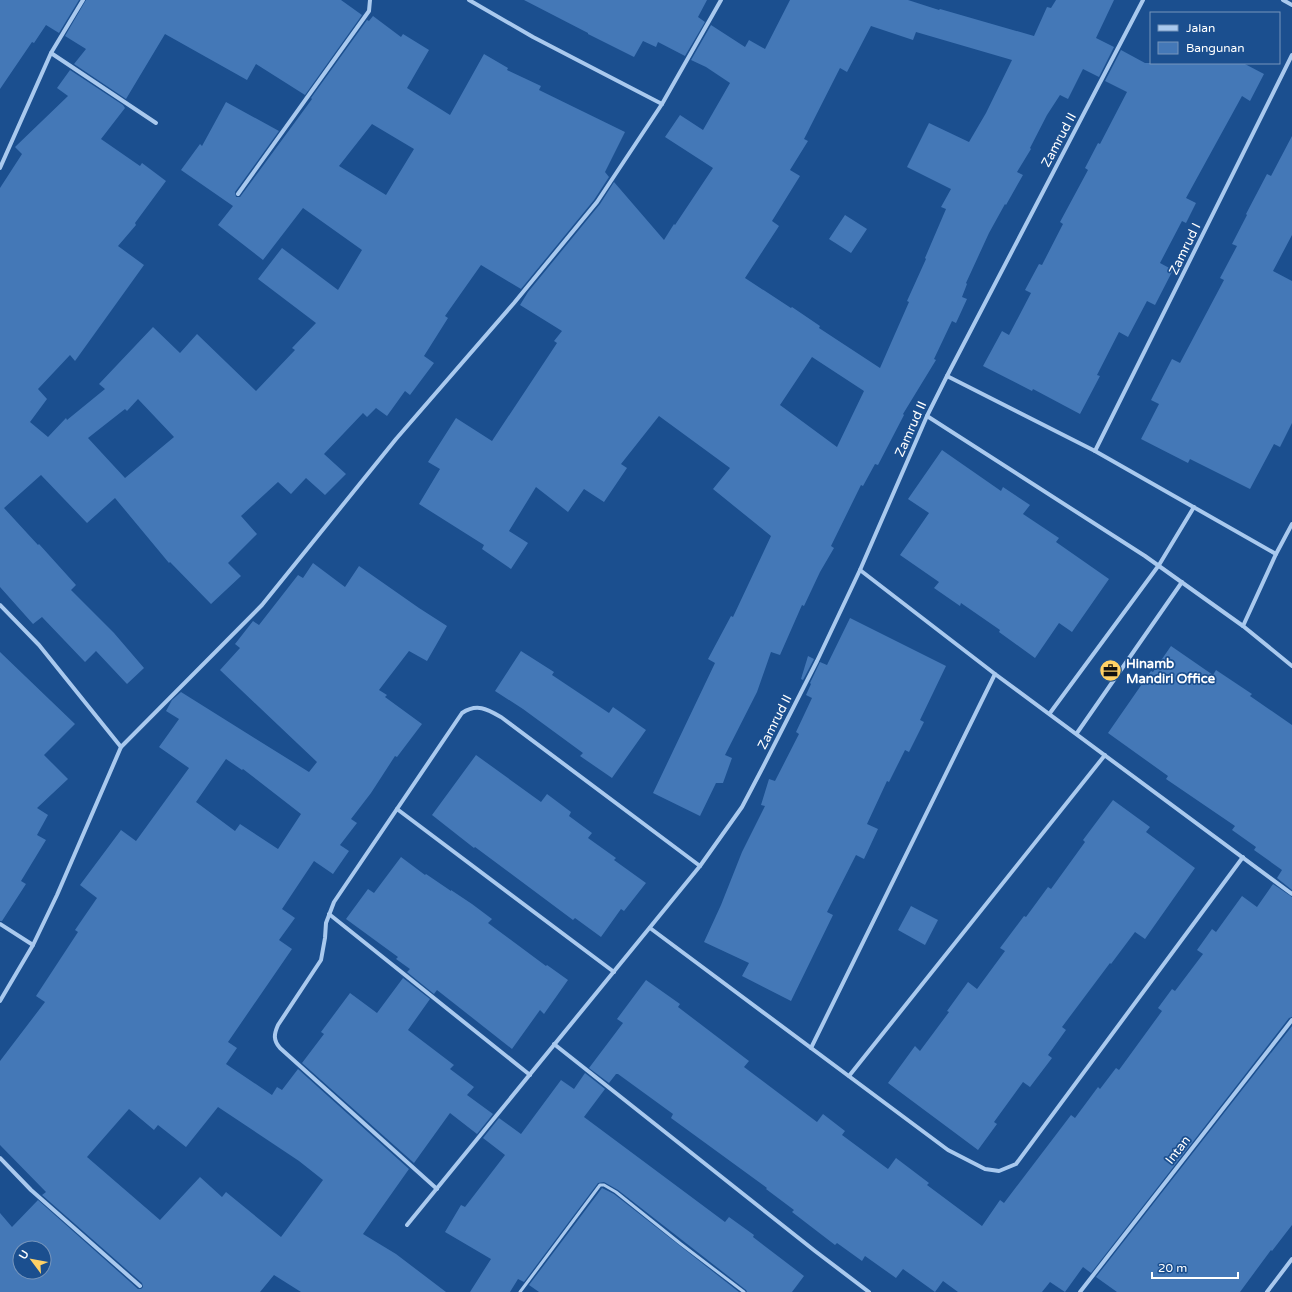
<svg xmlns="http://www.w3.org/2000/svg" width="1292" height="1292" font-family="'Varela Round',sans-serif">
	<rect width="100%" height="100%" fill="#1b4f8f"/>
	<g fill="#4478b7" fill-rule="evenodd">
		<polygon points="0,0 79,0 59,33 46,25 34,43 32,42 0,89"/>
		<polygon points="86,0 341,0 362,15 305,95 256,64 247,80 165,34 126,99 74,64 86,49 65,36"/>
		<polygon points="524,0 707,0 698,17 705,22 685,56 658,42 656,47 643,41 634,57 588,34 588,33"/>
		<path d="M790 0H908L939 10 940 9 1034 36 1047 7 1051 8 1056 0H1114L1096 38 1114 47 1099 77 1083 69 1068 99 1060 95 1047 115 1030 148 1031 149 1017 172 1023 175 1006 205 1005 204 989 233 966 283 967 284 962 297 967 299 956 323 952 321 934 359 936 360 903 414 904 415 878 465 875 464 863 486 861 485 831 546 834 548 820 572 804 606 802 605 780 655 771 652 757 692 725 755 732 758 723 783H716L700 816 653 793 715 663 708 659 731 616 733 617 771 536 713 489 730 468 659 416 621 464 627 468 604 502 584 489 568 512 536 487 509 531 528 543 511 569 482 549 484 545 419 504 440 469 428 462 456 418 492 441 557 343 554 341 562 331 520 305 528 292 600 204 614 182 664 240 674 224 675 225 713 168 665 137 680 115 703 130 730 83 706 67 691 60 711 25 745 47 749 40 765 49ZM871 26 913 40 916 32 1012 60 986 113 969 142 929 123 907 167 951 189 941 207 946 209 925 258 926 259 907 301 909 302 880 368 819 328 820 326 792 307 791 308 745 278 779 226 772 221 800 176 790 170 808 141 804 139 840 68 847 72ZM812 357 864 391 837 447 780 405Z"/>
		<path d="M373 16 401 37 403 34 429 50 407 88 450 115 484 54 508 68 507 70 541 86 539 90 625 132 605 172 609 177 594 200 521 289 481 265 445 316 448 318 424 356 434 363 410 395 405 391 387 416 376 408 367 417 363 413 324 454 346 474 325 495 306 478 291 494 278 482 241 516 257 534 228 563 241 576 211 604 170 562 169 563 115 498 87 523 41 475 4 508 38 545 39 544 76 585 71 590 114 633 144 668 127 684 96 651 85 662 42 617 33 624 0 587V188L22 154 15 147 68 96 57 88 70 70 123 105 125 108 101 139 140 166 142 163 166 181 135 223 136 225 118 246 144 265 75 361 70 355 38 389 47 399 30 422 48 437 66 418 67 420 105 389 99 384 153 327 180 353 197 334 256 391 295 350 292 348 316 323 258 279 282 248 338 290 362 250 303 208 263 260 218 225 233 206 181 170 200 144 202 146 226 102 279 131 235 192 236 197H240L312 99 311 98 367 20 369 21ZM372 124 414 149 386 195 339 166ZM138 399 174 437 125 478 88 438 125 409 127 411Z"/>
		<polygon points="1121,50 1145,63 1243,63 1264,74 1250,101 1242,96 1186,198 1196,203 1186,223 1182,221 1160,263 1173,270 1155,305 1147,301 1128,337 1119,332 1097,375 1100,376 1080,414 1033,389 1032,391 983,366 1002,331 1009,335 1031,293 1025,290 1039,264 1042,265 1063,224 1060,222 1088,170 1085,168 1098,143 1100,144 1127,92 1105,81"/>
		<polygon points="1292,136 1292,235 1273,271 1292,281 1292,423 1280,447 1274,444 1250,489 1190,459 1188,463 1141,439 1159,404 1151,400 1172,359 1180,363 1224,280 1220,278 1237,246 1232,244 1247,215 1246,214 1267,174 1271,176"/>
		<polygon points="845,215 867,229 851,253 829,239"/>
		<polygon points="942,450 1001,491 1003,487 1030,505 1023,514 1059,538 1056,542 1109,579 1072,632 1059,623 1035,658 999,632 1000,630 961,603 960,606 934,588 939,582 900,555 929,513 908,499"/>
		<path d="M313 563 345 587 359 566 419 608 447 626 427 661 409 651 379 690 387 695 385 697 422 724 397 757 395 756 371 793 351 819 357 823 340 845 349 851 333 874 314 861 282 909 295 918 279 940 292 949 228 1042 237 1048 226 1064 272 1095 277 1087 282 1090 298 1069 409 1169 363 1234 396 1254 446 1292H301L274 1275 260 1292H0V1213L12 1227 38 1200 138 1289H141L143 1287 142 1283 42 1195 46 1192 0 1145V1061L45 1002 36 996 78 932 75 930 97 898 80 885 121 830 136 841 189 768 159 747 179 719 166 711 172 700 181 692 309 772 317 762 220 670 240 648 235 644 253 621 259 625 298 575 303 578ZM226 759 242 770 243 769 301 814 278 849 240 824 235 831 196 802ZM218 1107 299 1161 323 1180 281 1237 226 1192 222 1197 200 1177 160 1220 87 1157 129 1109 154 1130 158 1125 186 1147ZM20 1248H44V1272H20Z"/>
		<polygon points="850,618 946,666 920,720 924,722 909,752 905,750 889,782 887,781 867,824 878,829 864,859 856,855 827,912 833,915 791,1001 742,976 749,963 704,942 721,905 742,852 765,806 761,805 769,779 775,781 799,734 796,732 812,698 806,695 811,684 810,683 820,662 827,665"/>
		<polygon points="1171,646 1213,675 1216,670 1252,694 1250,696 1292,725 1292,890 1277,878 1282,870 1254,850 1256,847 1232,830 1235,826 1166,779 1168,776 1108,733 1151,671 1153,672"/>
		<polygon points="521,651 554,672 552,675 609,713 613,707 646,730 612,778 580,756 583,753 523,709 495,691"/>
		<polygon points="0,652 75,724 44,755 68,779 37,808 48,815 37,835 46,840 21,881 26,884 2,921 0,921"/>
		<polygon points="808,656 814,659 803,680 801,679"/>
		<polygon points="476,755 541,802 547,794 571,812 569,816 592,833 588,838 616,858 614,860 646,883 624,911 621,909 601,937 575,918 573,920 475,847 474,848 432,815"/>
		<polygon points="1113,800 1150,827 1146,832 1195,868 1145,939 1135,932 1111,964 1110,963 1062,1027 1066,1030 1048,1055 1052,1058 1030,1087 1023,1082 994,1122 997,1124 978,1150 888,1083 915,1046 920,1051 949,1012 947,1011 968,982 977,989 1005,951 1000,948 1024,916 1026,917 1048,887 1051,889 1085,842 1083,840"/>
		<polygon points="401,857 425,875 426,874 451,891 451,890 472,904 492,919 488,923 546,966 547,965 568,980 544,1014 540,1010 512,1049 437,990 434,994 407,972 410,969 396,959 398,957 346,919 368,889 374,893"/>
		<polygon points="1273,884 1292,897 1292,1017 1289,1018 1091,1273 1083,1267 1065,1292 1050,1282 1042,1292 958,1292 943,1281 935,1292 903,1269 896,1278 865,1256 862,1261 837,1243 835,1245 792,1212 794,1210 766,1189 767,1188 671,1118 673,1114 618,1074 616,1074 609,1083 589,1068 623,1023 617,1019 646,980 680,1004 678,1007 749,1061 744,1067 817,1122 823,1114 845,1131 842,1135 888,1169 896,1158 929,1183 927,1185 982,1226 1000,1200 1004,1203 1071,1115 1075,1118 1098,1087 1100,1089 1116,1068 1119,1070 1162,1011 1158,1008 1172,989 1175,991 1203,954 1197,950 1212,929 1216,932 1242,896 1257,907"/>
		<polygon points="911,906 938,920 925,945 898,930"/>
		<polygon points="403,978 430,999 408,1030 454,1065 450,1069 474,1087 467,1095 493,1114 477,1134 450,1113 414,1163 302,1063 324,1034 321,1032 350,993 377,1013"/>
		<polygon points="1292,1026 1292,1225 1272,1251 1271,1250 1240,1292 1117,1292 1096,1277"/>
		<polygon points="585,1073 605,1089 584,1117 725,1222 729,1217 754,1235 753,1237 804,1276 792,1292 747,1292 746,1290 618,1190 604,1182 598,1183 524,1282 518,1279 510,1292 470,1292 491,1259 445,1232 461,1205 465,1207 505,1155 483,1138 499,1118 521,1134 561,1080 574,1089"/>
		<polygon points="602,1188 614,1194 739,1292 539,1292 529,1285"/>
	</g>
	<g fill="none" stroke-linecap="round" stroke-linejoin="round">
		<polyline stroke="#a9c9ee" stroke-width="3" points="520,1292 600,1185 604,1185 616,1192 681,1244 744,1292"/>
		<g stroke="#a9c9ee" stroke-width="4">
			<polyline points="469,0 533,37 662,104"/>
			<polyline points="1283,0 1292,5"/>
			<polyline points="51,53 156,123"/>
			<polyline points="0,168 51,53 83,0"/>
			<polyline points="238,194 369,11 370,0"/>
			<polyline points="947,376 1095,451 1276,554"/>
			<polyline points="927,416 1145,556 1243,626 1292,666"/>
			<polyline points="1095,451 1292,55"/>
			<polyline points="860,570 995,674 1292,894"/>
			<polyline points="0,605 39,645 121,747"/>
			<polyline points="1243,626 1276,554 1292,524"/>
			<polyline points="1050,713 1159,565 1194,507"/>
			<polyline points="1077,733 1182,582"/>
			<polyline points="397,809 614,972"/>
			<polyline points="329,914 530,1075"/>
			<polyline points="0,924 33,945"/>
			<polyline points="650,928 948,1150 985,1169 999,1171 1016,1164 1243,857"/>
			<polyline points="0,1001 33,945 57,895 121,747 262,605 396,439 514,303 597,202 662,104 721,0"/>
			<polyline points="554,1044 815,1251 869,1292"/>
			<polyline points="811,1048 995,674"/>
			<polyline points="849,1076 1105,755"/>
			<polyline points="0,1158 31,1190 140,1286"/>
			<path d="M437 1189 280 1048C273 1040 274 1034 278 1025L321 960 325 938 326 923 334 902 462 713C477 703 487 709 501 717L700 866"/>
			<polyline points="407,1225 700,866 742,807 763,767 817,661 860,570 927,416 947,376 1143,0"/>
			<polyline points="1080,1292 1292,1020"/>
			<polyline points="1267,1292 1292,1259"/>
		</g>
	</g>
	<defs>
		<symbol id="office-disc" viewBox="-11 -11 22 22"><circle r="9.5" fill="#ffd166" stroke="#1b4f8f"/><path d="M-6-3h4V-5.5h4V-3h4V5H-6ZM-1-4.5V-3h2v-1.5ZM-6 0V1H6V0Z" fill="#111"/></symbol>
	</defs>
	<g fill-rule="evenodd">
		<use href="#office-disc" x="1098" y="658" width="25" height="25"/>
	</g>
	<g text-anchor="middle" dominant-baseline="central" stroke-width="3.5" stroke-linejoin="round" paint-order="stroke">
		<g font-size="13" fill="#fff" stroke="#1b4f8f">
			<text transform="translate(1059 140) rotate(-62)">Zamrud II</text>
			<text transform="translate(1185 249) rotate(-64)">Zamrud I</text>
			<text transform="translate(911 429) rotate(-66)">Zamrud II</text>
			<text transform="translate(775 722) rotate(-63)">Zamrud II</text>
			<text transform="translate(1178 1150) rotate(-52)">Intan</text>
		</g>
		<g font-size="13" font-weight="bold" fill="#fff" stroke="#1b4f8f" text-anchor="start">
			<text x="1126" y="664">Hinamb<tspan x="1126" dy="15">Mandiri Office</tspan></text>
		</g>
	</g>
	<rect x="1150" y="12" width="130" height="52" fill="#1b4f8f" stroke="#7695bc"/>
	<rect x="1158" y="25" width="20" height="6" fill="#a9c9ee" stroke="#7695bc"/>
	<text x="1186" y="32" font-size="12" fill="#ffffff">Jalan</text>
	<rect x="1158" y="42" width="20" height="12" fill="#4478b7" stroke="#7695bc"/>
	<text x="1186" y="52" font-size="12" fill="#ffffff">Bangunan</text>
	<g transform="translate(32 1260) rotate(302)"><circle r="19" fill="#1b4f8f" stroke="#7695bc"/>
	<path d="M0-3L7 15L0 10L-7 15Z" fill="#ffd166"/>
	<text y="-6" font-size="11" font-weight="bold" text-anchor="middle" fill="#ffffff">U</text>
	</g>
	<path d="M1152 1272v6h86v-6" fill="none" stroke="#ffffff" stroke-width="2"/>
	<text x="1158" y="1272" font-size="12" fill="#ffffff" stroke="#1b4f8f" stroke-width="3" paint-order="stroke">20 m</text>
</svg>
